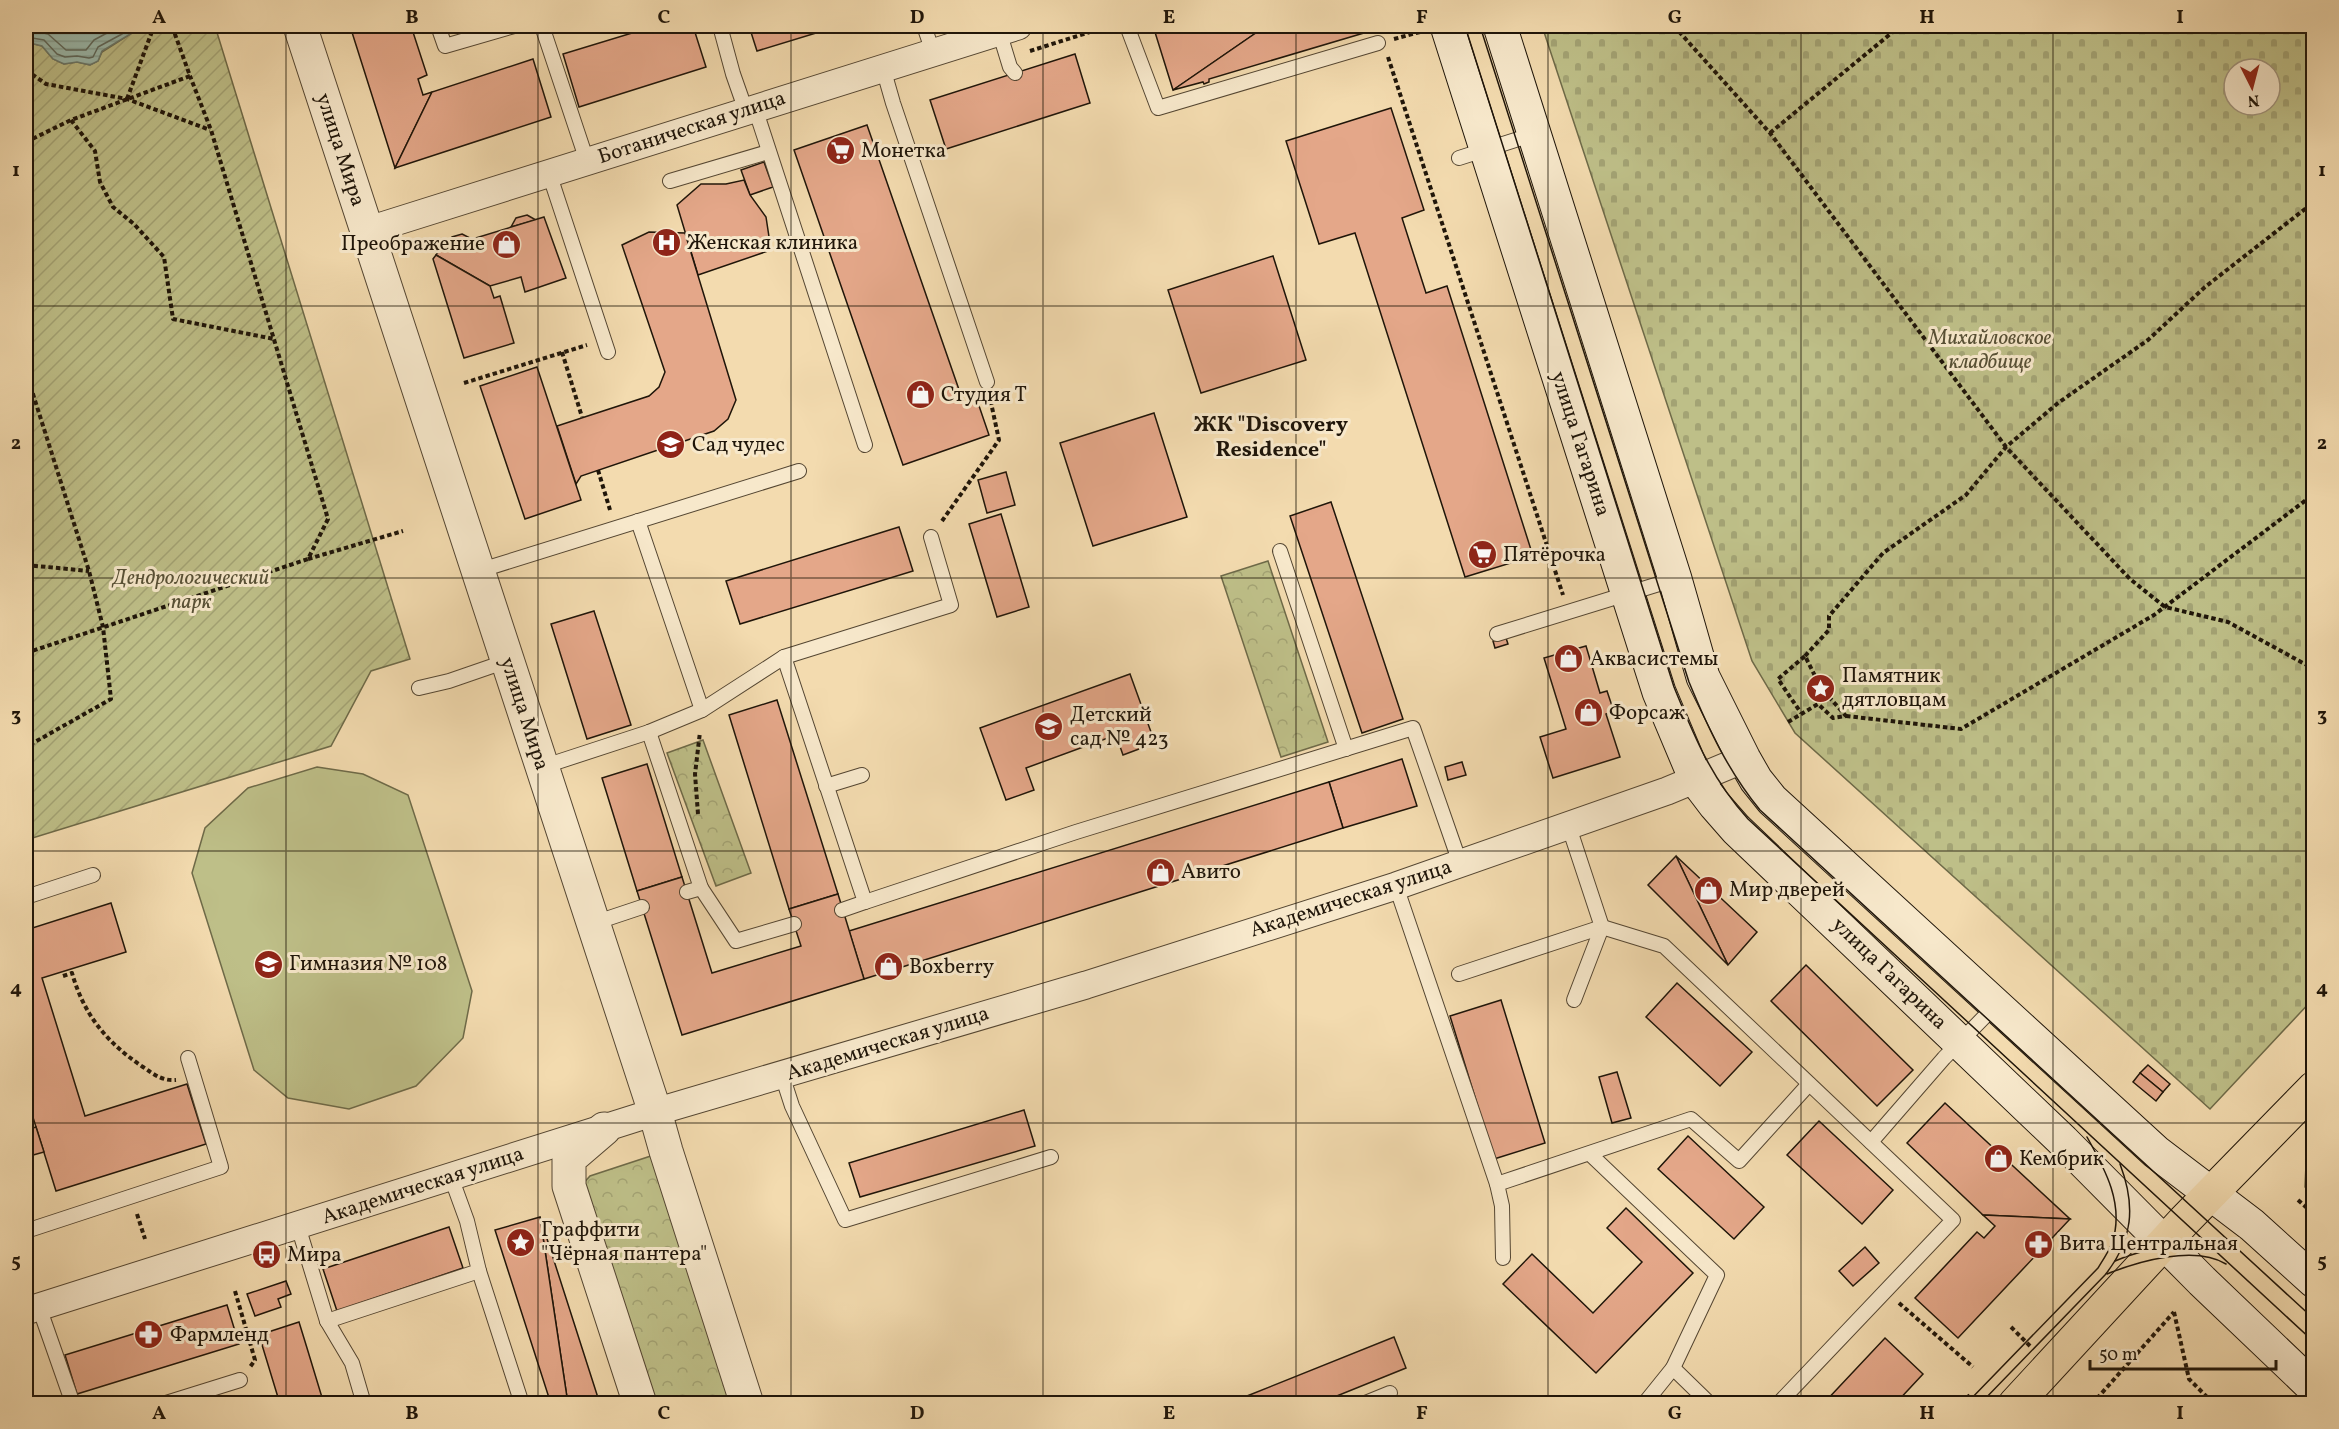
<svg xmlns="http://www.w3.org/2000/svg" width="2339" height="1429" font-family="Vollkorn,serif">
	<defs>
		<pattern id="forest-firs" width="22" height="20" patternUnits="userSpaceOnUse" patternTransform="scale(1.5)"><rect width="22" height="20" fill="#bebf88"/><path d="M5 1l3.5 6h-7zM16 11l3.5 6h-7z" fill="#a3a374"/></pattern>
		<pattern id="cemetery-stones" width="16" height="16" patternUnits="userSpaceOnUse" patternTransform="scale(1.5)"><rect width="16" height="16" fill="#bebf88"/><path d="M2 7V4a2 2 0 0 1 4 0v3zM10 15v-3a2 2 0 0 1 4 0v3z" fill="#a3a374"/></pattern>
		<pattern id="park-crowns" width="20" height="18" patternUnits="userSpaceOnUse" patternTransform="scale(1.5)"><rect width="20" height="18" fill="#bebf88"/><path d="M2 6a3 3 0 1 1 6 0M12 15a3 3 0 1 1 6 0" fill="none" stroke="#a3a374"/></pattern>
		<pattern id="garden-furrows" width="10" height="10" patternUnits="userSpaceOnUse" patternTransform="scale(1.5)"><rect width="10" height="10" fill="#bebf88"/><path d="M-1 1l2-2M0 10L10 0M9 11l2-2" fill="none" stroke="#a3a374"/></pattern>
		<pattern id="water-rules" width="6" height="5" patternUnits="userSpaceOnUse" patternTransform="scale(1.5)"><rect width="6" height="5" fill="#9bbbae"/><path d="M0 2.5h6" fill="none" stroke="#85a094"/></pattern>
	</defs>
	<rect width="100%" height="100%" fill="#f3dbaf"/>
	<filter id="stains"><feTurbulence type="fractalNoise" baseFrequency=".00333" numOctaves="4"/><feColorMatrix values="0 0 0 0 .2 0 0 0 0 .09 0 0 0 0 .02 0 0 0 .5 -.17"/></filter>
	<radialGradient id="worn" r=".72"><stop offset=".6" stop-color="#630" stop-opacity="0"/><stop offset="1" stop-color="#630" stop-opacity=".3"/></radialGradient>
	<polygon fill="url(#forest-firs)" stroke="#6e6a48" stroke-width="1.5" points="2313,1157 2313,1196 2305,1187 2306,1165"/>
	<path fill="url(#cemetery-stones)" stroke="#6e6a48" stroke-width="1.5" fill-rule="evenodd" d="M1542 26H2313V999L2210 1109 1795 733 1752 661ZM2234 69H2270V105H2234Z"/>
	<g fill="url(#park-crowns)" stroke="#6e6a48" stroke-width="1.5">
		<polygon points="1268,561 1328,742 1281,757 1221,576"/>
		<polygon points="703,740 751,873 716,886 667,753"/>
		<polygon points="666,1151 747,1403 640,1403 572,1196 590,1176"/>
	</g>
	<polygon fill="url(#garden-furrows)" stroke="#6e6a48" stroke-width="1.5" points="137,26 215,26 410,659 371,671 331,746 26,840 26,42 42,46 53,59 64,64 77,62 90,65 98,61 102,52 132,33"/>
	<polygon fill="#bebf88" stroke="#6e6a48" stroke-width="1.5" points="317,767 363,774 408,795 472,991 463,1038 416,1086 349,1109 288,1098 254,1070 192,873 205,828 248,788"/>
	<polygon fill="url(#water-rules)" stroke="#69796c" stroke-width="1.5" points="26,26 135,26 132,33 102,51 98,61 90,65 77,62 64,64 53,59 42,46 26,42"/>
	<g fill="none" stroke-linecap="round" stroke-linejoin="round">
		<g stroke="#5d685c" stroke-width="1.5">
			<polyline points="26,29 48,34 66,50 86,50 94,40 120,26"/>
			<polyline points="26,37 44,40 57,54 65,57 77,56 89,58 93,57 98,47 122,34 128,26"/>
		</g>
	</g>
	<g fill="#e4a789" stroke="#1f1509" stroke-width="1.5">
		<polygon points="350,26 411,26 427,75 418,79 423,95 432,92 395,168"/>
		<polygon points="655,26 693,26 706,67 579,107 563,54"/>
		<polygon points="749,26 839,26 757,51"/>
		<polygon points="1164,26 1266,26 1173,90 1154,29"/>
		<polygon points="1266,26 1372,26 1374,30 1209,79 1209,82 1204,84 1203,82 1173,90"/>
		<polygon points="1075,54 1090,103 946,149 930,100"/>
		<polygon points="533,59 551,117 395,168 432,92"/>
		<polygon points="1391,108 1424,210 1402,218 1426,293 1447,286 1533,556 1465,577 1355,233 1319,244 1286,141"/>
		<polygon points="867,125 964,404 977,400 989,435 903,465 794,150"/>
		<polygon points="764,162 773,187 750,195 741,170"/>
		<polygon points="744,180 750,195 766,217 771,250 698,275 677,205 701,184 726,184"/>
		<polygon points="527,215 536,220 511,227 516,218"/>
		<polygon points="544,217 566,278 525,292 521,277 490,286 436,255 440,249"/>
		<polygon points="649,232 685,233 736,400 728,419 714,431 581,476 576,484 557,426 649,396 659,387 665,372 622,245"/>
		<polygon points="462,234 472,239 446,247 452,237"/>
		<polygon points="436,255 490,286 494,298 500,296 514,343 464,358 433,259"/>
		<polygon points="1273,256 1306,360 1201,393 1168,290"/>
		<polygon points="537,367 581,500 525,519 480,386"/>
		<polygon points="1154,413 1187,517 1093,546 1060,443"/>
		<polygon points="1006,472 1015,505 987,513 978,480"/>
		<polygon points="1331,502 1403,719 1362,733 1290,516"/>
		<polygon points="1001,514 1029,607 997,617 969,524"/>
		<polygon points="899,527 913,571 740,624 726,581"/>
		<polygon points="594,611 631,725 587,739 551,624"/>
		<polygon points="1506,638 1508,644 1495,648 1493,641"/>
		<polygon points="1586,646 1600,693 1607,691 1614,712 1606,714 1620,757 1553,778 1540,737 1566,729 1544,658"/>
		<polygon points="1130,674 1155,743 1123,755 1116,735 1026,768 1034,790 1006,800 980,728"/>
		<polygon points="777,700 838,894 789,909 729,715"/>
		<polygon points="1402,759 1417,806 1343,828 1329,782"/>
		<polygon points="1462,762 1466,775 1448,780 1445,767"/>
		<polygon points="647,764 682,877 637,891 602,778"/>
		<polygon points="1329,782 1343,828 864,979 849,931"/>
		<polygon points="1676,856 1757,932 1728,965"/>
		<polygon points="1676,856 1728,965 1648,885"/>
		<polygon points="682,877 712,973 801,946 789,909 838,894 864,979 682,1035 637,891"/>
		<polygon points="111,903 126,952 42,978 85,1116 187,1084 206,1144 56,1191 26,1095 26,930"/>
		<polygon points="1806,965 1913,1070 1877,1106 1771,1001"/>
		<polygon points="1677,983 1752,1052 1720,1086 1646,1017"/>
		<polygon points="1501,1000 1545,1143 1494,1159 1450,1016"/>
		<polygon points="2148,1065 2170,1084 2163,1092 2140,1073"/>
		<polygon points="1617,1072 1631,1118 1612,1123 1599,1077"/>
		<polygon points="2140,1073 2163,1092 2156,1101 2133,1082"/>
		<polygon points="1945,1103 2070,1219 1983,1215 1907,1143"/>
		<polygon points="1024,1110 1035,1146 860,1197 849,1163"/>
		<polygon points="1819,1121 1893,1190 1862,1224 1787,1155"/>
		<polygon points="36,1127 44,1152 26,1157 26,1130"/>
		<polygon points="1688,1136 1764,1207 1734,1239 1658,1169"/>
		<polygon points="1626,1208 1693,1273 1596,1373 1503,1284 1532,1254 1593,1313 1642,1262 1607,1228"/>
		<polygon points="1983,1215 2070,1219 1958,1338 1915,1298 1977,1232 1984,1238 1995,1226"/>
		<polygon points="540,1217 600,1404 568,1404"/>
		<polygon points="540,1217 568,1404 551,1404 495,1230"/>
		<polygon points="449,1227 463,1268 337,1311 323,1269"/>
		<polygon points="1865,1247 1879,1263 1853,1286 1839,1271"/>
		<polygon points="286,1281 291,1294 278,1299 281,1307 255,1316 247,1294"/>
		<polygon points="227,1305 239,1344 77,1394 65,1355"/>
		<polygon points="299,1322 307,1348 324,1404 280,1404 259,1335"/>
		<polygon points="1394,1337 1406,1368 1317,1404 1250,1404 1247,1396"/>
		<polygon points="1885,1338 1923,1374 1895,1404 1823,1404"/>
	</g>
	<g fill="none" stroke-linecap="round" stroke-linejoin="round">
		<defs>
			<g id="service">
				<polyline points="438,26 445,46 514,26"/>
				<polyline points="542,26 587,161"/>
				<polyline points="720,26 733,74 746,111"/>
				<polyline points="924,26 933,52"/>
				<polyline points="1127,26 1158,108 1378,43"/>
				<polyline points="999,31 1010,67 1015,73"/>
				<polyline points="883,68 893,103 987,382"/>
				<polyline points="755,108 865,445"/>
				<polyline points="1459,158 1534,134"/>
				<polyline points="549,173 608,352"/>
				<polyline points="670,181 768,152"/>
				<polyline points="638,521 702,710"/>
				<polyline points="1280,551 1346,749"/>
				<polyline points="478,571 799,471"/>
				<polyline points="1497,634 1675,579"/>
				<polyline points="784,657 865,902 842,910"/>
				<polyline points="419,688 449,681 507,661"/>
				<polyline points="649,732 701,888"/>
				<polyline points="542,767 649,732 702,710 784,657 951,605 931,537"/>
				<polyline points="826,786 862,775"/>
				<polyline points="1568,824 1602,927 1574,1000"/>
				<polyline points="1396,886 1497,1184 1691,1119 1739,1161 1809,1084"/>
				<polyline points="687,892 701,888 736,941 794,924"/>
				<polyline points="26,897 93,875"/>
				<polyline points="865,902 1076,832 1413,728 1460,863"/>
				<polyline points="594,923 642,907"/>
				<polyline points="1459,974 1602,927 1664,946 1953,1220 1778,1404"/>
				<polyline points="782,1075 792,1106 845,1220 1051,1157"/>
				<polyline points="1871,1142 1944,1058 1996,1005"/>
				<polyline points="1590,1154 1717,1275 1673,1368"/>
				<polyline points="1497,1184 1502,1206 1503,1258"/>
				<polyline points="298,1226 327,1321 352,1363 364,1404"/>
				<polyline points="26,1231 221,1167 188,1058"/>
				<polyline points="479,1271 522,1404"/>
				<polyline points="39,1307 73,1404"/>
				<polyline points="327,1321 479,1271 467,1221 451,1177"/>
				<polyline points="163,1404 240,1380"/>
				<polyline points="1363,1404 1390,1393"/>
				<polyline points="1644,1404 1673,1368 1710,1404"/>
			</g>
			<g id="minor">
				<polyline points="366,231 1018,26"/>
				<polyline points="26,1311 655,1112 1086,985 1396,886 1667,791 1744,759"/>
			</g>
			<g id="tertiary">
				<polyline points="300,26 655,1112 666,1151 747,1404"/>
				<polyline points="604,1129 569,1159 569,1186 640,1404"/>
			</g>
			<g id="secondary">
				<polyline points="1447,26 1659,692 1696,780 1715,805 1736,829 2063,1141 2202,1281 2314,1388"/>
				<polyline points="1500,26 1675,579 1703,677 1744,759 1756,780 1772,800 2156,1152 2252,1225 2314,1281"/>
			</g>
			<polyline id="primary" points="2015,1404 2184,1221 2314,1088"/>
		</defs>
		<use href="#service" stroke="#544632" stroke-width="16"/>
		<use href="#minor" stroke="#544632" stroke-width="29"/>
		<use href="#tertiary" stroke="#544632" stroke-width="35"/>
		<use href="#secondary" stroke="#1f1509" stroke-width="35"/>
		<use href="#primary" stroke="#1f1509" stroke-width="35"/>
		<g stroke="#1f1509" stroke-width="4" stroke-dasharray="4.5 3" stroke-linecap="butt">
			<polyline points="1674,26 1770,133 2006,447 2130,579 2165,607 2228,622 2314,669"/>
			<polyline points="1394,39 1420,32"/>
			<polyline points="1030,51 1109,26"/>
			<polyline points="1388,57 1563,595"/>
			<polyline points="26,70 46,84 127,99 210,130"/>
			<polyline points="127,99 154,26"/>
			<polyline points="71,120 95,151 100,182 113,207 134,224 164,257 173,319 274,339"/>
			<polyline points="1770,133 1900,26"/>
			<polyline points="26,142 71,120 190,76 172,26"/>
			<polyline points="562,352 582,417"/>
			<polyline points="26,372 89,571 103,627 111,699 26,747"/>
			<polyline points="464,383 587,345"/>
			<polyline points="598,470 610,510"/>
			<polyline points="942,521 999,440 990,398"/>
			<polyline points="308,559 403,531"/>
			<polyline points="26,565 89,571"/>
			<polyline points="26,653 308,559 328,519 211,130 190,76"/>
			<polyline points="1805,656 1829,630 1829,616 1883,553 1966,495 2006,447 2058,403 2148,340 2205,287 2314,202"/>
			<polyline points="1846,716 1961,729 2154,615 2314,494"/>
			<polyline points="1788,722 1818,704 1833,718 1846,716 1821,688 1805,656 1778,679 1801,713"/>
			<polyline points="698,814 695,774 700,732"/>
			<path d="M63 976 72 973C84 1015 107 1043 143 1067 155 1075 162 1081 176 1080"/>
			<polyline points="2298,1200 2314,1214"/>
			<polyline points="137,1214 145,1239"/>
			<polyline points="235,1291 255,1360 250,1367"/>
			<polyline points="1899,1303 1973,1367"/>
			<polyline points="2174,1312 2189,1379 2214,1404"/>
			<polyline points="2011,1327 2030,1346"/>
			<polyline points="1967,1395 1975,1404"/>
			<polyline points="2092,1404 2174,1312"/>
		</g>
		<use href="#service" stroke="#f7e8cb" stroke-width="14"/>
		<use href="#minor" stroke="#f7e8cb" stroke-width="27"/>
		<use href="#tertiary" stroke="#f7e8cb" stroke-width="33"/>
		<use href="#secondary" stroke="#f7e8cb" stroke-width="33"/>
		<use href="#primary" stroke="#f3dbaf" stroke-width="33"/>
		<g stroke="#1f1509" stroke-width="1.5">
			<path d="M1465 26 1674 687C1695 738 1711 778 1748 819L2314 1342"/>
			<path d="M1480 26 1689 682C1708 728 1728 771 1760 810L2314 1319"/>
			<path d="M2115 1261C2145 1248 2182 1242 2215 1247"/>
			<path d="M2107 1274C2139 1261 2195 1245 2226 1264"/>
			<path d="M1966 1404 2098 1268C2103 1260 2109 1251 2112 1243 2125 1205 2105 1169 2087 1137"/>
			<path d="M1980 1404 2105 1275C2133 1240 2136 1206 2120 1164"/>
		</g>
	</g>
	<path fill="none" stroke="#1f1509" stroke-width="1.5" stroke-opacity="0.55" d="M286 26V1404M538 26V1404M791 26V1404M1043 26V1404M1296 26V1404M1548 26V1404M1801 26V1404M2053 26V1404M26 306H2314M26 578H2314M26 851H2314M26 1123H2314"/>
	<defs>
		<symbol id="supermarket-disc" viewBox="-11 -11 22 22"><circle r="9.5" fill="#8f2418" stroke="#f7e8cb"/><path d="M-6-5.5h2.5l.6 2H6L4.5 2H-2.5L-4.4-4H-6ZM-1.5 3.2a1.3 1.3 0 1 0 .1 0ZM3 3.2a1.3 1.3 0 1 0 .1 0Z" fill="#fff"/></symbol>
		<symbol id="hospital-disc" viewBox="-11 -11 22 22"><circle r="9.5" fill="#8f2418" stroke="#f7e8cb"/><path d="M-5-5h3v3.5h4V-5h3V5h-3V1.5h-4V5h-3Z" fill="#fff"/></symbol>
		<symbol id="shop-disc" viewBox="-11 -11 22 22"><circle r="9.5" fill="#8f2418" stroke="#f7e8cb"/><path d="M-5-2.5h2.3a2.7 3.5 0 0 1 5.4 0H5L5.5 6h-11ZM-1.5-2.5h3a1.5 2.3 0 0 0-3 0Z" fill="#fff"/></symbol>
		<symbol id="school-disc" viewBox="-11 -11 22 22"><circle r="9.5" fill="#8f2418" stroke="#f7e8cb"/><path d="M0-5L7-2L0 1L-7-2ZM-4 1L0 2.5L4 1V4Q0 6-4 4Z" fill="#fff"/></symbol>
		<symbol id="sight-disc" viewBox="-11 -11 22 22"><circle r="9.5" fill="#8f2418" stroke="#f7e8cb"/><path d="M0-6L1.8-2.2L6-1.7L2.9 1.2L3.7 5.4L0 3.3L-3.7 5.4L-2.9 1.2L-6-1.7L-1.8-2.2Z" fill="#fff"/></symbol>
		<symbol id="pharmacy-disc" viewBox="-11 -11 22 22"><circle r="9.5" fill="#8f2418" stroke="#f7e8cb"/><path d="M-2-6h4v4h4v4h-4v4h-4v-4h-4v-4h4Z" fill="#fff"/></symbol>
		<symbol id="bus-disc" viewBox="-11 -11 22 22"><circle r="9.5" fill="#8f2418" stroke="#f7e8cb"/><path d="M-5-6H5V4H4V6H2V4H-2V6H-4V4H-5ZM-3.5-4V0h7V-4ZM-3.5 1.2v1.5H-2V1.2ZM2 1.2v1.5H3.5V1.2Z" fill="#fff"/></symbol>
	</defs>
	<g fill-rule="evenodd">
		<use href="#supermarket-disc" x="824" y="134" width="33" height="33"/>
		<use href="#hospital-disc" x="650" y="226" width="33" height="33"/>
		<use href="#shop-disc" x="490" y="228" width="33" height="33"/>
		<use href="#shop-disc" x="904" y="378" width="33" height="33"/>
		<use href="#school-disc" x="654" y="428" width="33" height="33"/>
		<use href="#supermarket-disc" x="1466" y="538" width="33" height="33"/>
		<use href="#shop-disc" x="1552" y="642" width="33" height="33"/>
		<use href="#sight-disc" x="1804" y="672" width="33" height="33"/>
		<use href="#shop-disc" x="1572" y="696" width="33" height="33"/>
		<use href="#school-disc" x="1032" y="710" width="33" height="33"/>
		<use href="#shop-disc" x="1144" y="856" width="33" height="33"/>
		<use href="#shop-disc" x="1692" y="874" width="33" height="33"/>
		<use href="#school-disc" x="252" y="948" width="33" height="33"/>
		<use href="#shop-disc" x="872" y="950" width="33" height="33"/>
		<use href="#shop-disc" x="1982" y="1142" width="33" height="33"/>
		<use href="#sight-disc" x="504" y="1226" width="33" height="33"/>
		<use href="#pharmacy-disc" x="2022" y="1228" width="33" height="33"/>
		<use href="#bus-disc" x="250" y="1238" width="33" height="33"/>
		<use href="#pharmacy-disc" x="132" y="1318" width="33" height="33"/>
	</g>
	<g text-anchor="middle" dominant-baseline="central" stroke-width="6" stroke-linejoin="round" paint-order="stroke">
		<g font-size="21" fill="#1f1509" stroke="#f7e8cb">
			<text transform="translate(692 128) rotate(-18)">Ботаническая улица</text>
			<text transform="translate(340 150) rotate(72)">улица Мира</text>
			<text transform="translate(1580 444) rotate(72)">улица Гагарина</text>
			<text transform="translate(524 714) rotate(72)">улица Мира</text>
			<text transform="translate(1351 899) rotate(-18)">Академическая улица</text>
			<text transform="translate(1889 974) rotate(44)">улица Гагарина</text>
			<text transform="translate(888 1044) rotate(-17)">Академическая улица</text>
			<text transform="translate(423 1186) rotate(-18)">Академическая улица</text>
		</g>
		<g font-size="21" fill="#1f1509" stroke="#f7e8cb" text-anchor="start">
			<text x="861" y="151">Монетка</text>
			<text x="687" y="243">Женская клиника</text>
			<text x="485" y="244" text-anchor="end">Преображение</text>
			<text x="941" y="395">Студия Т</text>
			<text x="692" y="445">Сад чудес</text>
			<text x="1503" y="555">Пятёрочка</text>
			<text x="1590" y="659">Аквасистемы</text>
			<text x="1842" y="676">Памятник<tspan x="1842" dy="24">дятловцам</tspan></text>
			<text x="1609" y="713">Форсаж</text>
			<text x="1070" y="715">Детский<tspan x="1070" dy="24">сад № 423</tspan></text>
			<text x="1181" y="872">Авито</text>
			<text x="1729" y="890">Мир дверей</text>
			<text x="289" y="964">Гимназия № 108</text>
			<text x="909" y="967">Boxberry</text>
			<text x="2019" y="1159">Кембрик</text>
			<text x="541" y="1230">Граффити<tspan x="541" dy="24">"Чёрная пантера"</tspan></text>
			<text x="2059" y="1244">Вита Центральная</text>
			<text x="287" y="1255">Мира</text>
			<text x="170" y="1335">Фармленд</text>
		</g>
		<g font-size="21" font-style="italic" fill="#575035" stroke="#f7e8cb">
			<text x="1990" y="338">Михайловское<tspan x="1990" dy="24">кладбище</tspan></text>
			<text x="191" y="578">Дендрологический<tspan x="191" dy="24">парк</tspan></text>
		</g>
		<g font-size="22" font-weight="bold" fill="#1f1509" stroke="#f7e8cb">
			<text x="1271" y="425">ЖК "Discovery<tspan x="1271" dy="25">Residence"</tspan></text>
		</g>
	</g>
	<rect width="2339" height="1429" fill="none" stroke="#f3dbaf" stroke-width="66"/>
	<g transform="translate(2252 87) rotate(174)"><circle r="28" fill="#f7e8cb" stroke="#a1947d" stroke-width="1.5"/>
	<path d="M0-4.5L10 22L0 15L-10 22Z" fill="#8f2418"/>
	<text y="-9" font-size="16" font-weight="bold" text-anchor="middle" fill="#1f1509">N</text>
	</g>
	<path d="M2090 1360v9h186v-9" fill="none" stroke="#1f1509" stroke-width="3"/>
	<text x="2099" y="1360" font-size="18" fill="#1f1509" stroke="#f7e8cb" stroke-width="4.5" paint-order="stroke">50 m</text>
	<rect x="33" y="33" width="2273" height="1363" fill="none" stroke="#1f1509" stroke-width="2"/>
	<g font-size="20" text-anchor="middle" font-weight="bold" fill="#1f1509">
		<text x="159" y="23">A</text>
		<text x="412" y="23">B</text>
		<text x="664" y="23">C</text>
		<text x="917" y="23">D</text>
		<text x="1169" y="23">E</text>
		<text x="1422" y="23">F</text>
		<text x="1675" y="23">G</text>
		<text x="1927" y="23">H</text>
		<text x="2180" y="23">I</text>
		<text x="16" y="176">1</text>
		<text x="2322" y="176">1</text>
		<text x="16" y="449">2</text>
		<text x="2322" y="449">2</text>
		<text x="16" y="721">3</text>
		<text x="2322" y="721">3</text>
		<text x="16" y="994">4</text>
		<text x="2322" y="994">4</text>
		<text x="16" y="1267">5</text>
		<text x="2322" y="1267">5</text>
		<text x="159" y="1419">A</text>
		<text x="412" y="1419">B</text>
		<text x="664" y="1419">C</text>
		<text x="917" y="1419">D</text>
		<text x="1169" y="1419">E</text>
		<text x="1422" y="1419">F</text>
		<text x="1675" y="1419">G</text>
		<text x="1927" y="1419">H</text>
		<text x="2180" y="1419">I</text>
	</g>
	<rect width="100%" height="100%" filter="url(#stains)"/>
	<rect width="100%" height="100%" fill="url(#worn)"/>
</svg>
